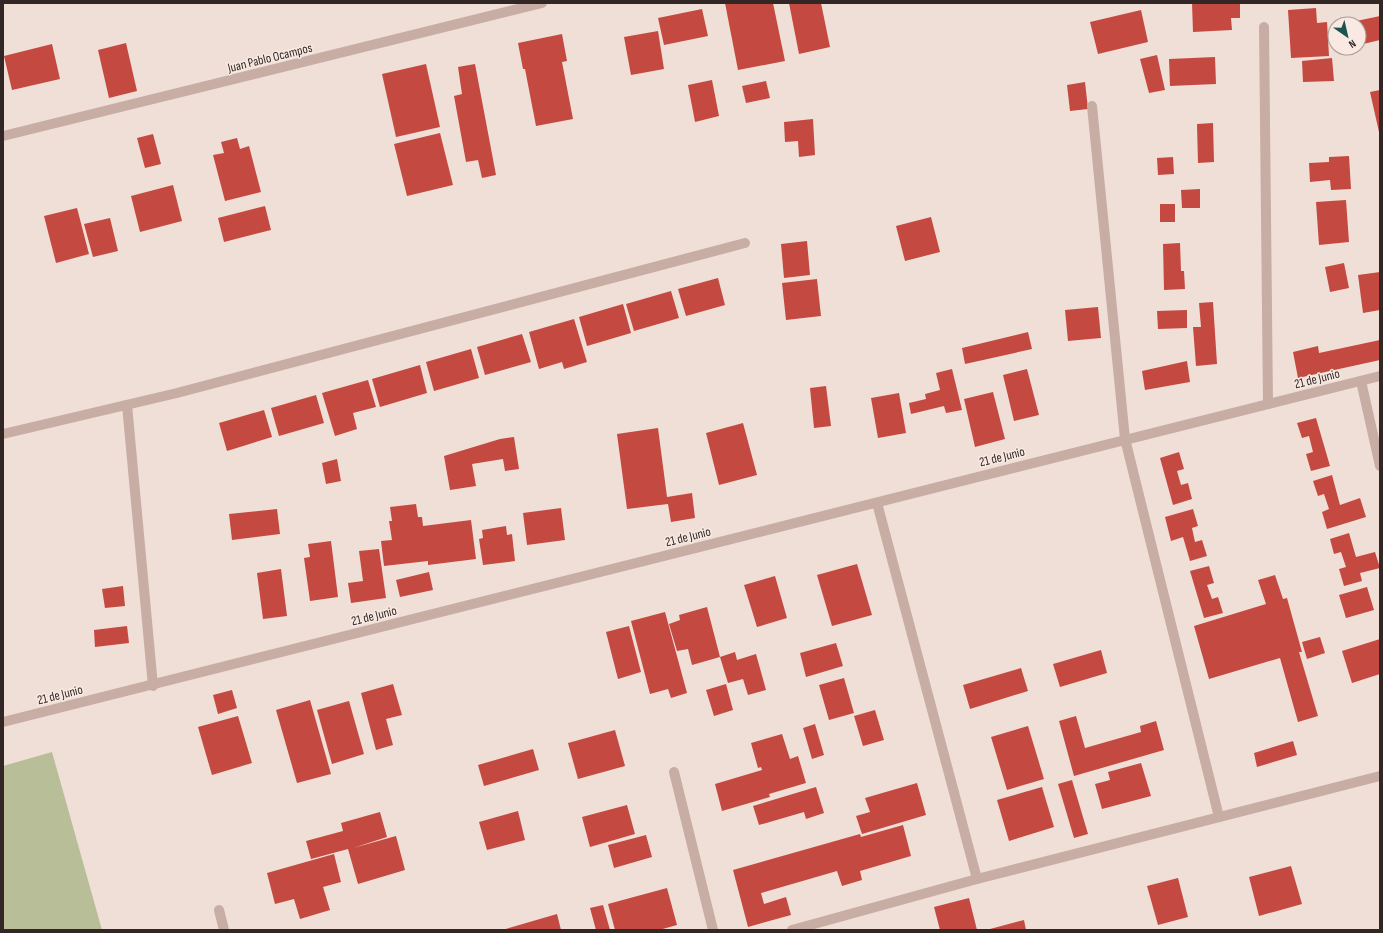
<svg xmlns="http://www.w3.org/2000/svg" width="1383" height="933" font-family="'Sofia Sans Condensed',sans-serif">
	<rect width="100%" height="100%" fill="#f0dfd7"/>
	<polygon fill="#b8be97" points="52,752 102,930 3,930 3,766"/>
	<g fill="#c44941">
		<polygon points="725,3 773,3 785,61 738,70"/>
		<polygon points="789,3 821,3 830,47 799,54"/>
		<polygon points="1192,3 1240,4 1240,18 1231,18 1232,30 1193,32"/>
		<polygon points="1316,8 1317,23 1327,22 1329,56 1291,58 1288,10"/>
		<polygon points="702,9 708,36 664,45 658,18"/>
		<polygon points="1141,10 1148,42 1098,54 1090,22"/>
		<polygon points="1380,16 1380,40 1359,45 1359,24 1347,23"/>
		<polygon points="658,31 664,69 631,75 624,37"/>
		<polygon points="562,34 567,61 562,62 573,119 536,126 525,69 523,69 518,43"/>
		<polygon points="126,43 137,91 109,98 98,50"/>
		<polygon points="52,44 60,79 12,90 4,56"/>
		<polygon points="1157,55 1165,90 1149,93 1140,59"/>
		<polygon points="1215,57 1216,84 1170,86 1169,59"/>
		<polygon points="1332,58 1334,81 1303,82 1302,61"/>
		<polygon points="426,64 440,127 396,137 382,74"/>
		<polygon points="475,64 496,175 482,178 478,160 466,162 454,96 462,94 458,67"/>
		<polygon points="712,80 719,116 695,122 688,85"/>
		<polygon points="766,81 770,98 746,103 742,86"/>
		<polygon points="1085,82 1088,109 1070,111 1067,85"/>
		<polygon points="1380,90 1380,132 1379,132 1370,92"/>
		<polygon points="813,119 815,155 799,157 798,141 785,142 784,122"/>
		<polygon points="1213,123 1214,162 1198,163 1197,124"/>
		<polygon points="440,133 453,185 407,196 394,144"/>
		<polygon points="153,134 161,164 145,168 137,138"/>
		<polygon points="237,138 240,149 249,146 261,192 225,201 213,155 224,153 221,142"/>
		<polygon points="1349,156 1351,189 1331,190 1330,180 1310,182 1309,163 1329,162 1329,157"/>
		<polygon points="1173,157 1174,174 1158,175 1157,158"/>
		<polygon points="173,185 182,221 140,232 131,196"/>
		<polygon points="1200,189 1200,208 1182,208 1181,190"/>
		<polygon points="1346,200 1349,242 1319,245 1316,202"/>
		<rect x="1160" y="204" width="15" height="18"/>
		<polygon points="265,206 271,230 224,242 218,218"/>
		<polygon points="77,208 89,254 56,263 44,216"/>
		<polygon points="931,217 940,252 905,261 896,226"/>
		<polygon points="110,218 118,251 93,257 84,224"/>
		<polygon points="807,241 810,275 784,278 781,244"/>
		<polygon points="1180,243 1181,271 1184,271 1185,289 1164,290 1163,244"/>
		<polygon points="1344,263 1349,288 1330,292 1325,267"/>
		<polygon points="1380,272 1380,310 1363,313 1358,275"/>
		<polygon points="718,278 725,305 686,316 678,289"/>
		<polygon points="817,279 821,316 786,320 782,283"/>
		<polygon points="671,291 679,318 634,331 626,304"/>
		<polygon points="1213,302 1217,364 1196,366 1193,327 1201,327 1199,303"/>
		<polygon points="623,304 631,333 587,346 579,317"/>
		<polygon points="1098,307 1101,338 1068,341 1065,310"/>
		<polygon points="1187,310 1187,328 1158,329 1157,311"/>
		<polygon points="574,319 587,362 564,369 562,362 539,369 529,332"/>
		<polygon points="1028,332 1032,349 965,364 962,348"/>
		<polygon points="522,334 531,362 485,375 477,347"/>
		<polygon points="1380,340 1380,360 1298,378 1293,352 1318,346 1319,353"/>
		<polygon points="471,349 479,378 434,391 426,362"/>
		<polygon points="1187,361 1190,382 1145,390 1142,371"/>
		<polygon points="420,365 427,393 380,407 372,379"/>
		<polygon points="952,369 962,410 946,413 944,406 911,414 909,403 926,399 925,394 940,390 936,373"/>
		<polygon points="1027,369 1039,415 1014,421 1003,375"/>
		<polygon points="368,380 376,407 353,413 357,429 335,436 322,393"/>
		<polygon points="826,386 831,426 814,428 810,388"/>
		<polygon points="993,392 1005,439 975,447 964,399"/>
		<polygon points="899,393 906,433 878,438 871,398"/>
		<polygon points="316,395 324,423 279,436 271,408"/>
		<polygon points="264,410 272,437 227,451 219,423"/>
		<polygon points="1316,418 1330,466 1311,471 1306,454 1313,452 1309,436 1302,438 1297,423"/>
		<polygon points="743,423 757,475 719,485 706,433"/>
		<polygon points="658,428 667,497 692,493 695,518 671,522 668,504 627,509 617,434"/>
		<polygon points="514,437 519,469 505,471 503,459 472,464 476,486 450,490 444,456 500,439"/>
		<polygon points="1179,452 1184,469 1177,471 1181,485 1188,483 1192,499 1173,505 1160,458"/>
		<polygon points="337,459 341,481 326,484 322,463"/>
		<polygon points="1332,475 1340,505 1360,498 1366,517 1327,529 1322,512 1329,509 1324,494 1318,496 1313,481"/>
		<polygon points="416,504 418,517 422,517 423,526 471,520 476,559 428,565 428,561 384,566 381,541 392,540 389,521 392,521 390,507"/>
		<polygon points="561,508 565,540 527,545 523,513"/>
		<polygon points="277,509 280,534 232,540 229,514"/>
		<polygon points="1193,509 1198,526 1192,528 1195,542 1202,540 1207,556 1190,561 1183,537 1171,541 1165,517"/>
		<polygon points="506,526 507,535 512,534 515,561 483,565 479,539 483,538 482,530"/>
		<polygon points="1349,533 1356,557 1375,552 1380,568 1360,573 1362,581 1344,586 1339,569 1346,567 1341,552 1334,554 1330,539"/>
		<polygon points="331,541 338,597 310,601 304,558 310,557 308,544"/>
		<polygon points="379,549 386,598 351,603 348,583 363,581 359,551"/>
		<polygon points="857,564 872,615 832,626 817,575"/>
		<polygon points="1209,566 1214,583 1207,585 1212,599 1218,597 1223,613 1204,618 1190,571"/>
		<polygon points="281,569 287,616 263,619 257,573"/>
		<polygon points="429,572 433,590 400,597 396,580"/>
		<polygon points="1275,575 1283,599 1287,598 1302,652 1299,652 1318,716 1298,722 1280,658 1209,679 1194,626 1266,604 1258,580"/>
		<polygon points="775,576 787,618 757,627 744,585"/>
		<polygon points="123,586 125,606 105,608 102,589"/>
		<polygon points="1367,587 1374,610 1346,618 1339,595"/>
		<polygon points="707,607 720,657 735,652 737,660 756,654 766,690 748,695 743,679 728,683 720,657 692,665 688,649 677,651 669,624 680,620 679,615"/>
		<polygon points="665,612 687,693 671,698 668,689 650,694 631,621"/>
		<polygon points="127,626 129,643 95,647 94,630"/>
		<polygon points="629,626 641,672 618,679 606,632"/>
		<polygon points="1320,637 1325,653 1307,659 1302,642"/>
		<polygon points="1380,639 1380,674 1352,683 1342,651"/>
		<polygon points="836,643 843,666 806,677 800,653"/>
		<polygon points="1101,650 1107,673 1060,687 1053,664"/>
		<polygon points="1021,668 1028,691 970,709 963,685"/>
		<polygon points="844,678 854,713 829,720 819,685"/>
		<polygon points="393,684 402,715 386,719 393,745 376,750 361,693"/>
		<polygon points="726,684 733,710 714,716 706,690"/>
		<polygon points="232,690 237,708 218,714 213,695"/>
		<polygon points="310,700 331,774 297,783 276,710"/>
		<polygon points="349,701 364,754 332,764 317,710"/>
		<polygon points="875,710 884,740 863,746 854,716"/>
		<polygon points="238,716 252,763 212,775 198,727"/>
		<polygon points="1076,716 1085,748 1141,732 1140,726 1156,721 1164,750 1074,776 1059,721"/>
		<polygon points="815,724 824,755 812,759 803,728"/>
		<polygon points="1028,726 1044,779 1007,790 991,737"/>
		<polygon points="615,730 625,766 578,779 568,743"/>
		<polygon points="782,734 790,759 798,756 806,783 769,794 770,797 722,811 715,784 762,770 761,767 758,768 751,743"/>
		<polygon points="1293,741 1297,755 1257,767 1254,753"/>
		<polygon points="533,749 539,770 484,786 478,765"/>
		<polygon points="1141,763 1151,796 1102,809 1095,784 1110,780 1108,772"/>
		<polygon points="1072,780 1088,834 1074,838 1058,784"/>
		<polygon points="917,783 926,815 862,834 856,816 870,812 865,798"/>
		<polygon points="816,787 824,813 806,819 804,812 759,825 753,806"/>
		<polygon points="1042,787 1054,827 1009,841 997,800"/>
		<polygon points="627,805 635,834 590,847 582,817"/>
		<polygon points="518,811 525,840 487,850 479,822"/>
		<polygon points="380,812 387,837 353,848 396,836 405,870 358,884 348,849 311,859 306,841 343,831 341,823"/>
		<polygon points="903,825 911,856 860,871 862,880 842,886 837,871 761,893 764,904 786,897 791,915 748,927 733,870 860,834 861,837"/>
		<polygon points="646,835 652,857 614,868 608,845"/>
		<polygon points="334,854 341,882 323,887 330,910 300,919 294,899 275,904 267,873"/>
		<polygon points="1291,866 1302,904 1259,916 1249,877"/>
		<polygon points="1178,878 1188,917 1158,925 1147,886"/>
		<polygon points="667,888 677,925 659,930 615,930 608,904"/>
		<polygon points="969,898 977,930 940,930 934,907"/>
		<polygon points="603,905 610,930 596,930 590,908"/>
		<polygon points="557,914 561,930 502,930"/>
		<polygon points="1024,920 1026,930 991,930 990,929"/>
	</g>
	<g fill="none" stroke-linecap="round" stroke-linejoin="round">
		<g stroke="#c7ada3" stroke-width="10">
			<polyline points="1264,27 1268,404"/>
			<polyline points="1092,106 1125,439 1219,817"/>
			<polyline points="1361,381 1380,466"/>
			<polyline points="127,405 153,686"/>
			<polyline points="3,434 177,393 745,243"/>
			<polyline points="877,503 977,879"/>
			<polyline points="3,722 1380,376"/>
			<polyline points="674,772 713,930"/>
			<polyline points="219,910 224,930"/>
			<polyline points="792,930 977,879 1380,776"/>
		</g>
		<polyline stroke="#c7ada3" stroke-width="10" points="3,136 542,3"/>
	</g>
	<g text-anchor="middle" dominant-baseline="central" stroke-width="3" stroke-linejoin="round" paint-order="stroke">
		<g font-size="13" fill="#332725" stroke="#f8eae3">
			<text transform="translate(270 58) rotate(-14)">Juan Pablo Ocampos</text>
			<text transform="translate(1317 379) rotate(-14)">21 de Junio</text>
			<text transform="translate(1002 457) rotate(-14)">21 de Junio</text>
			<text transform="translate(688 537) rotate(-14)">21 de Junio</text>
			<text transform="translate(374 616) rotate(-14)">21 de Junio</text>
			<text transform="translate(60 695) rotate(-14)">21 de Junio</text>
		</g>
	</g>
	<rect width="1383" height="933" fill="none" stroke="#332725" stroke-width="8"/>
	<g transform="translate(1347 36) rotate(146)"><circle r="19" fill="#f8eae3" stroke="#a99c97"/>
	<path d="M0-3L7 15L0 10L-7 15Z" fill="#1c534c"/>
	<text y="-6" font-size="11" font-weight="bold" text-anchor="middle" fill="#332725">N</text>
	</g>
</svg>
